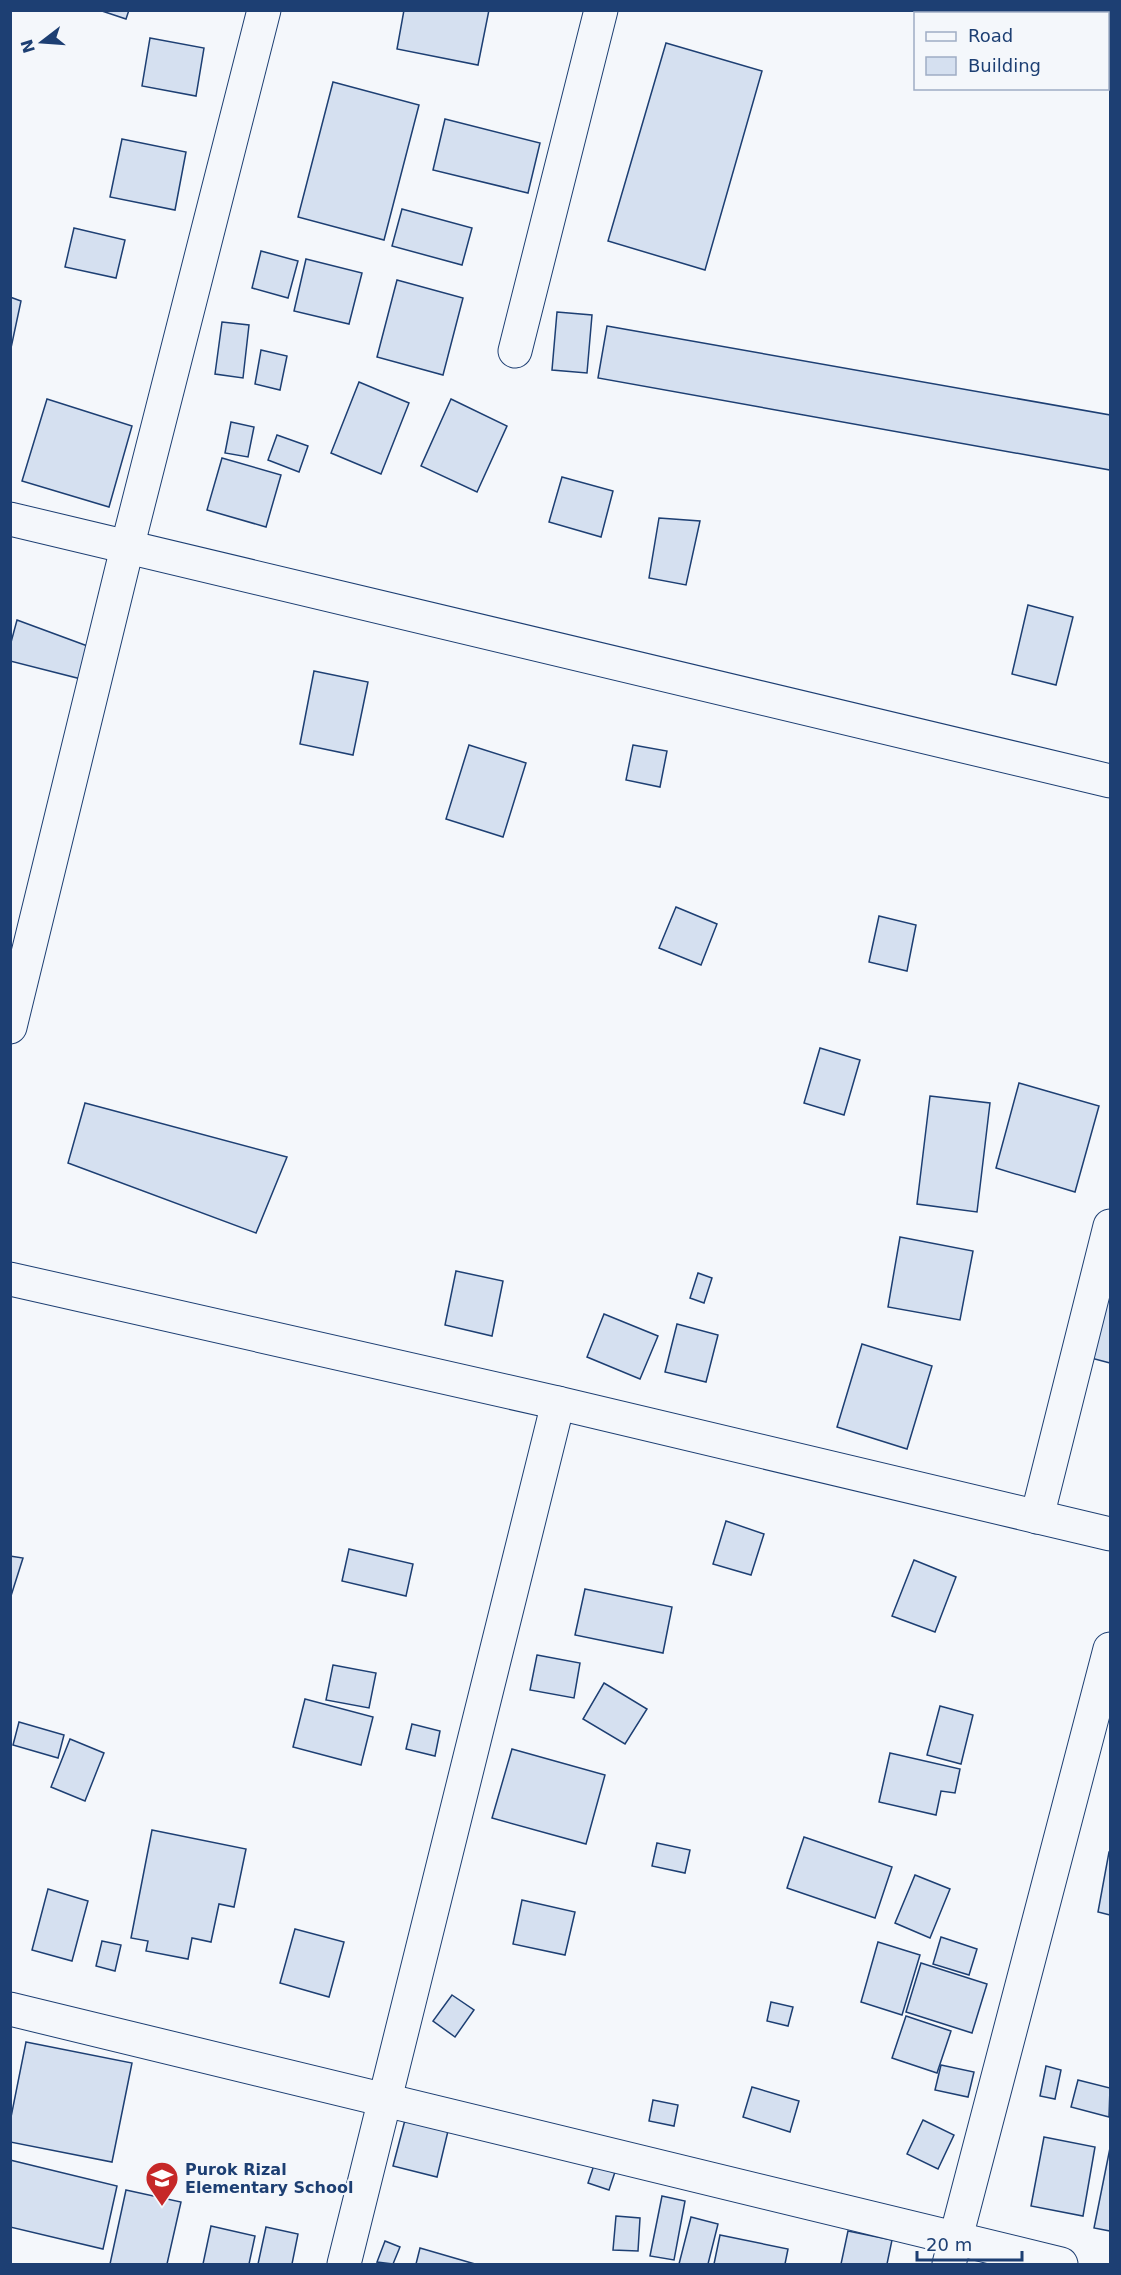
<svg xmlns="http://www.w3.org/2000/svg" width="1121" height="2275" font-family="'DejaVu Sans',sans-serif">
	<rect width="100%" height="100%" fill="#f4f7fb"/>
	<g fill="#d5e0f0" stroke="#1d3f73" stroke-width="1.5">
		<polygon points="99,10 129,10 126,19"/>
		<polygon points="404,10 489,10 478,65 397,49"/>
		<polygon points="150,38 204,48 196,96 142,86"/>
		<polygon points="666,43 762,71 705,270 608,241"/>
		<polygon points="333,82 419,105 384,240 298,217"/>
		<polygon points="445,119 540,143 528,193 433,170"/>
		<polygon points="122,139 186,152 175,210 110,197"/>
		<polygon points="402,209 472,228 462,265 392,246"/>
		<polygon points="74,228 125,240 116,278 65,267"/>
		<polygon points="261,251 298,261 288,298 252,288"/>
		<polygon points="306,259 362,273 349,324 294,311"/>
		<polygon points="397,280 463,298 443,375 377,357"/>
		<polygon points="10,297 21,301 11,348 10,348"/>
		<polygon points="557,312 592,315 587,373 552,370"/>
		<polygon points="222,322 249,325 243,378 215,374"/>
		<polygon points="607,326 1110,415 1110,470 598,378"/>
		<polygon points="261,350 287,356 280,390 255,384"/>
		<polygon points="359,382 409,403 381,474 331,453"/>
		<polygon points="47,399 132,426 109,507 22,481"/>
		<polygon points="451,399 507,426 477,492 421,466"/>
		<polygon points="231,422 254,427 248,457 225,453"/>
		<polygon points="277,435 308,446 299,472 268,460"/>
		<polygon points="222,458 281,475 266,527 207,510"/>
		<polygon points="562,477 613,491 601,537 549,522"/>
		<polygon points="659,518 700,521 686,585 649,578"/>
		<polygon points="1028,605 1073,617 1056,685 1012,674"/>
		<polygon points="17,620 101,651 89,681 10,661 10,646"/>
		<polygon points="314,671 368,682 353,755 300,744"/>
		<polygon points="469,745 526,763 503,837 446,819"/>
		<polygon points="633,745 667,751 660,787 626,780"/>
		<polygon points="676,907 717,924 701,965 659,948"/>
		<polygon points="879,916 916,925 907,971 869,962"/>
		<polygon points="820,1048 860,1060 844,1115 804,1103"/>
		<polygon points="1019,1083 1099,1106 1075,1192 996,1168"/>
		<polygon points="930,1096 990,1103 977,1212 917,1204"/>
		<polygon points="85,1103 287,1157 256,1233 68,1163"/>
		<polygon points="900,1237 973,1251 960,1320 888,1307"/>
		<polygon points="456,1271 503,1281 492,1336 445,1325"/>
		<polygon points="698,1273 712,1278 704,1303 690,1298"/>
		<polygon points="1110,1286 1110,1363 1091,1358"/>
		<polygon points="604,1314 658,1336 640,1379 587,1357"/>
		<polygon points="677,1324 718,1335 706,1382 665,1372"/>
		<polygon points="862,1344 932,1366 907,1449 837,1427"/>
		<polygon points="726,1521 764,1534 751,1575 713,1564"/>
		<polygon points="349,1549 413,1564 406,1596 342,1581"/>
		<polygon points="10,1556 23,1558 10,1599"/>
		<polygon points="914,1560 956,1577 935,1632 892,1616"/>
		<polygon points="585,1589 672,1607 663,1653 575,1635"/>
		<polygon points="537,1655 580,1663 574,1698 530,1690"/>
		<polygon points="333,1665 376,1673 369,1708 326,1700"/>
		<polygon points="604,1683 647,1709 625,1744 583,1719"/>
		<polygon points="305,1699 373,1717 361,1765 293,1747"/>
		<polygon points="940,1706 973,1715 961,1764 927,1755"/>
		<polygon points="19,1722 64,1735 58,1758 13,1745"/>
		<polygon points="412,1724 440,1731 435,1756 406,1749"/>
		<polygon points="70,1739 104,1753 85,1801 51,1787"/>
		<polygon points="512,1749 605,1775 586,1844 492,1818"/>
		<polygon points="890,1753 960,1769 955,1793 941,1791 936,1815 879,1802"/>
		<polygon points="152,1830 246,1849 234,1907 219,1904 211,1942 192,1938 188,1959 146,1951 148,1941 131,1938"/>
		<polygon points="804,1837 892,1867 875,1918 787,1888"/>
		<polygon points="657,1843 690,1850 685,1873 652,1866"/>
		<polygon points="1109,1852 1110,1852 1110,1915 1098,1912"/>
		<polygon points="915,1875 950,1889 930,1938 895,1923"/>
		<polygon points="48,1889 88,1901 72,1961 32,1950"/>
		<polygon points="522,1900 575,1912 565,1955 513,1944"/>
		<polygon points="295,1929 344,1942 329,1997 280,1983"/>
		<polygon points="941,1937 977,1949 969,1975 933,1964"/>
		<polygon points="102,1941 121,1945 115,1971 96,1966"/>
		<polygon points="878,1942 920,1955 902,2015 861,2002"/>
		<polygon points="921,1963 987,1984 972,2033 906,2012"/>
		<polygon points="452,1995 474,2010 455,2037 433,2021"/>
		<polygon points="771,2002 793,2007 788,2026 767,2021"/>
		<polygon points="906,2016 951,2031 937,2073 892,2058"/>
		<polygon points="26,2042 132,2063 112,2162 10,2142 10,2122"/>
		<polygon points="941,2065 974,2072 968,2097 935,2090"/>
		<polygon points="1046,2066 1061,2070 1055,2099 1040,2096"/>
		<polygon points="1078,2080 1110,2088 1109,2117 1071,2107"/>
		<polygon points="752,2087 799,2101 790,2132 743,2117"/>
		<polygon points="653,2100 678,2105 674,2126 649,2121"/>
		<polygon points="405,2120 448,2131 437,2177 393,2166"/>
		<polygon points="923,2120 954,2135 938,2169 907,2154"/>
		<polygon points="1044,2137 1095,2147 1083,2216 1031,2206"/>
		<polygon points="1110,2148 1110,2231 1094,2228"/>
		<polygon points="10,2160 117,2186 103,2249 10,2227"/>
		<polygon points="595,2162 616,2169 609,2190 588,2183"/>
		<polygon points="126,2190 181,2202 167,2264 110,2264"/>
		<polygon points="662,2196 685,2201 674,2260 650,2256"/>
		<polygon points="616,2216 640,2218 638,2251 613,2250"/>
		<polygon points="691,2217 718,2224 708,2264 679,2264"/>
		<polygon points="211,2226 255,2236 249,2264 203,2264"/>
		<polygon points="266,2227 298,2234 292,2264 258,2264"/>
		<polygon points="848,2231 892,2240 887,2264 841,2264"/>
		<polygon points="720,2235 788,2249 785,2264 714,2264"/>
		<polygon points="385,2241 400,2247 393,2264 377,2262"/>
		<polygon points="420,2248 475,2264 416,2264"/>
	</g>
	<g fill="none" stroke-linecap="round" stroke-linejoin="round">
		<defs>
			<g id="minor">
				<polyline points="515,351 601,10"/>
				<polyline points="10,519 1110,781"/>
				<polyline points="10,1027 127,548 264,10"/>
				<polyline points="10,1279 558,1403 1110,1534"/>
				<polyline points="1037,1517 1110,1226"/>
				<polyline points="10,2009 1061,2264"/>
				<polyline points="344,2264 558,1403"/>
				<polyline points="949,2264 1110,1649"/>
			</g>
			<g id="major">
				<polyline points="1006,10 1019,14"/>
				<polyline points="1108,35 1110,36"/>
			</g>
		</defs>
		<use href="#minor" stroke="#1d3f73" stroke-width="35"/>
		<use href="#major" stroke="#1d3f73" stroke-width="35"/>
		<use href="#minor" stroke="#f4f7fb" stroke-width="33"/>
		<use href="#major" stroke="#f4f7fb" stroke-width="33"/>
	</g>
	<defs>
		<symbol id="school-pin" viewBox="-11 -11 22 30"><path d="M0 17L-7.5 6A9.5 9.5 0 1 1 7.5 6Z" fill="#c62828" stroke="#f4f7fb"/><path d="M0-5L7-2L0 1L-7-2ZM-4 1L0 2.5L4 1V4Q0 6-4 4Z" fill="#fff"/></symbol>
	</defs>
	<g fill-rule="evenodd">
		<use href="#school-pin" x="143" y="2159" width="38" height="52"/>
	</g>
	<g text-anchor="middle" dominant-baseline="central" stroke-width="4.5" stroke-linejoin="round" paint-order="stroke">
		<g font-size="16" font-weight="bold" fill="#1d3f73" stroke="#f4f7fb" text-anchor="start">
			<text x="185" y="2169">Purok Rizal<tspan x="185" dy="18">Elementary School</tspan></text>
		</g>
	</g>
	<rect width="1121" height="2275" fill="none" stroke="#1d3f73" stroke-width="24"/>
	<rect x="914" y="12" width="195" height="78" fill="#f4f7fb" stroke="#9eadc5" stroke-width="1.5"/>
	<rect x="926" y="32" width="30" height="9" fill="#f4f7fb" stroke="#9eadc5" stroke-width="1.5"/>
	<text x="968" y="42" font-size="18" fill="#1d3f73">Road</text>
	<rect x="926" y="57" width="30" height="18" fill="#d5e0f0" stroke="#9eadc5" stroke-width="1.5"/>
	<text x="968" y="72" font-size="18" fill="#1d3f73">Building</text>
	<g transform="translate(42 42) rotate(253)" stroke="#f4f7fb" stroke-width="4.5" paint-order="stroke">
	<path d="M0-4.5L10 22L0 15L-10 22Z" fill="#1d3f73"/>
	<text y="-9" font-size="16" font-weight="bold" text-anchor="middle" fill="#1d3f73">N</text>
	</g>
	<path d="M917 2251v9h105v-9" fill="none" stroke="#1d3f73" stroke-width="3"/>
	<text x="926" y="2251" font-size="18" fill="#1d3f73" stroke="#f4f7fb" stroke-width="4.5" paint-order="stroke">20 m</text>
</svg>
